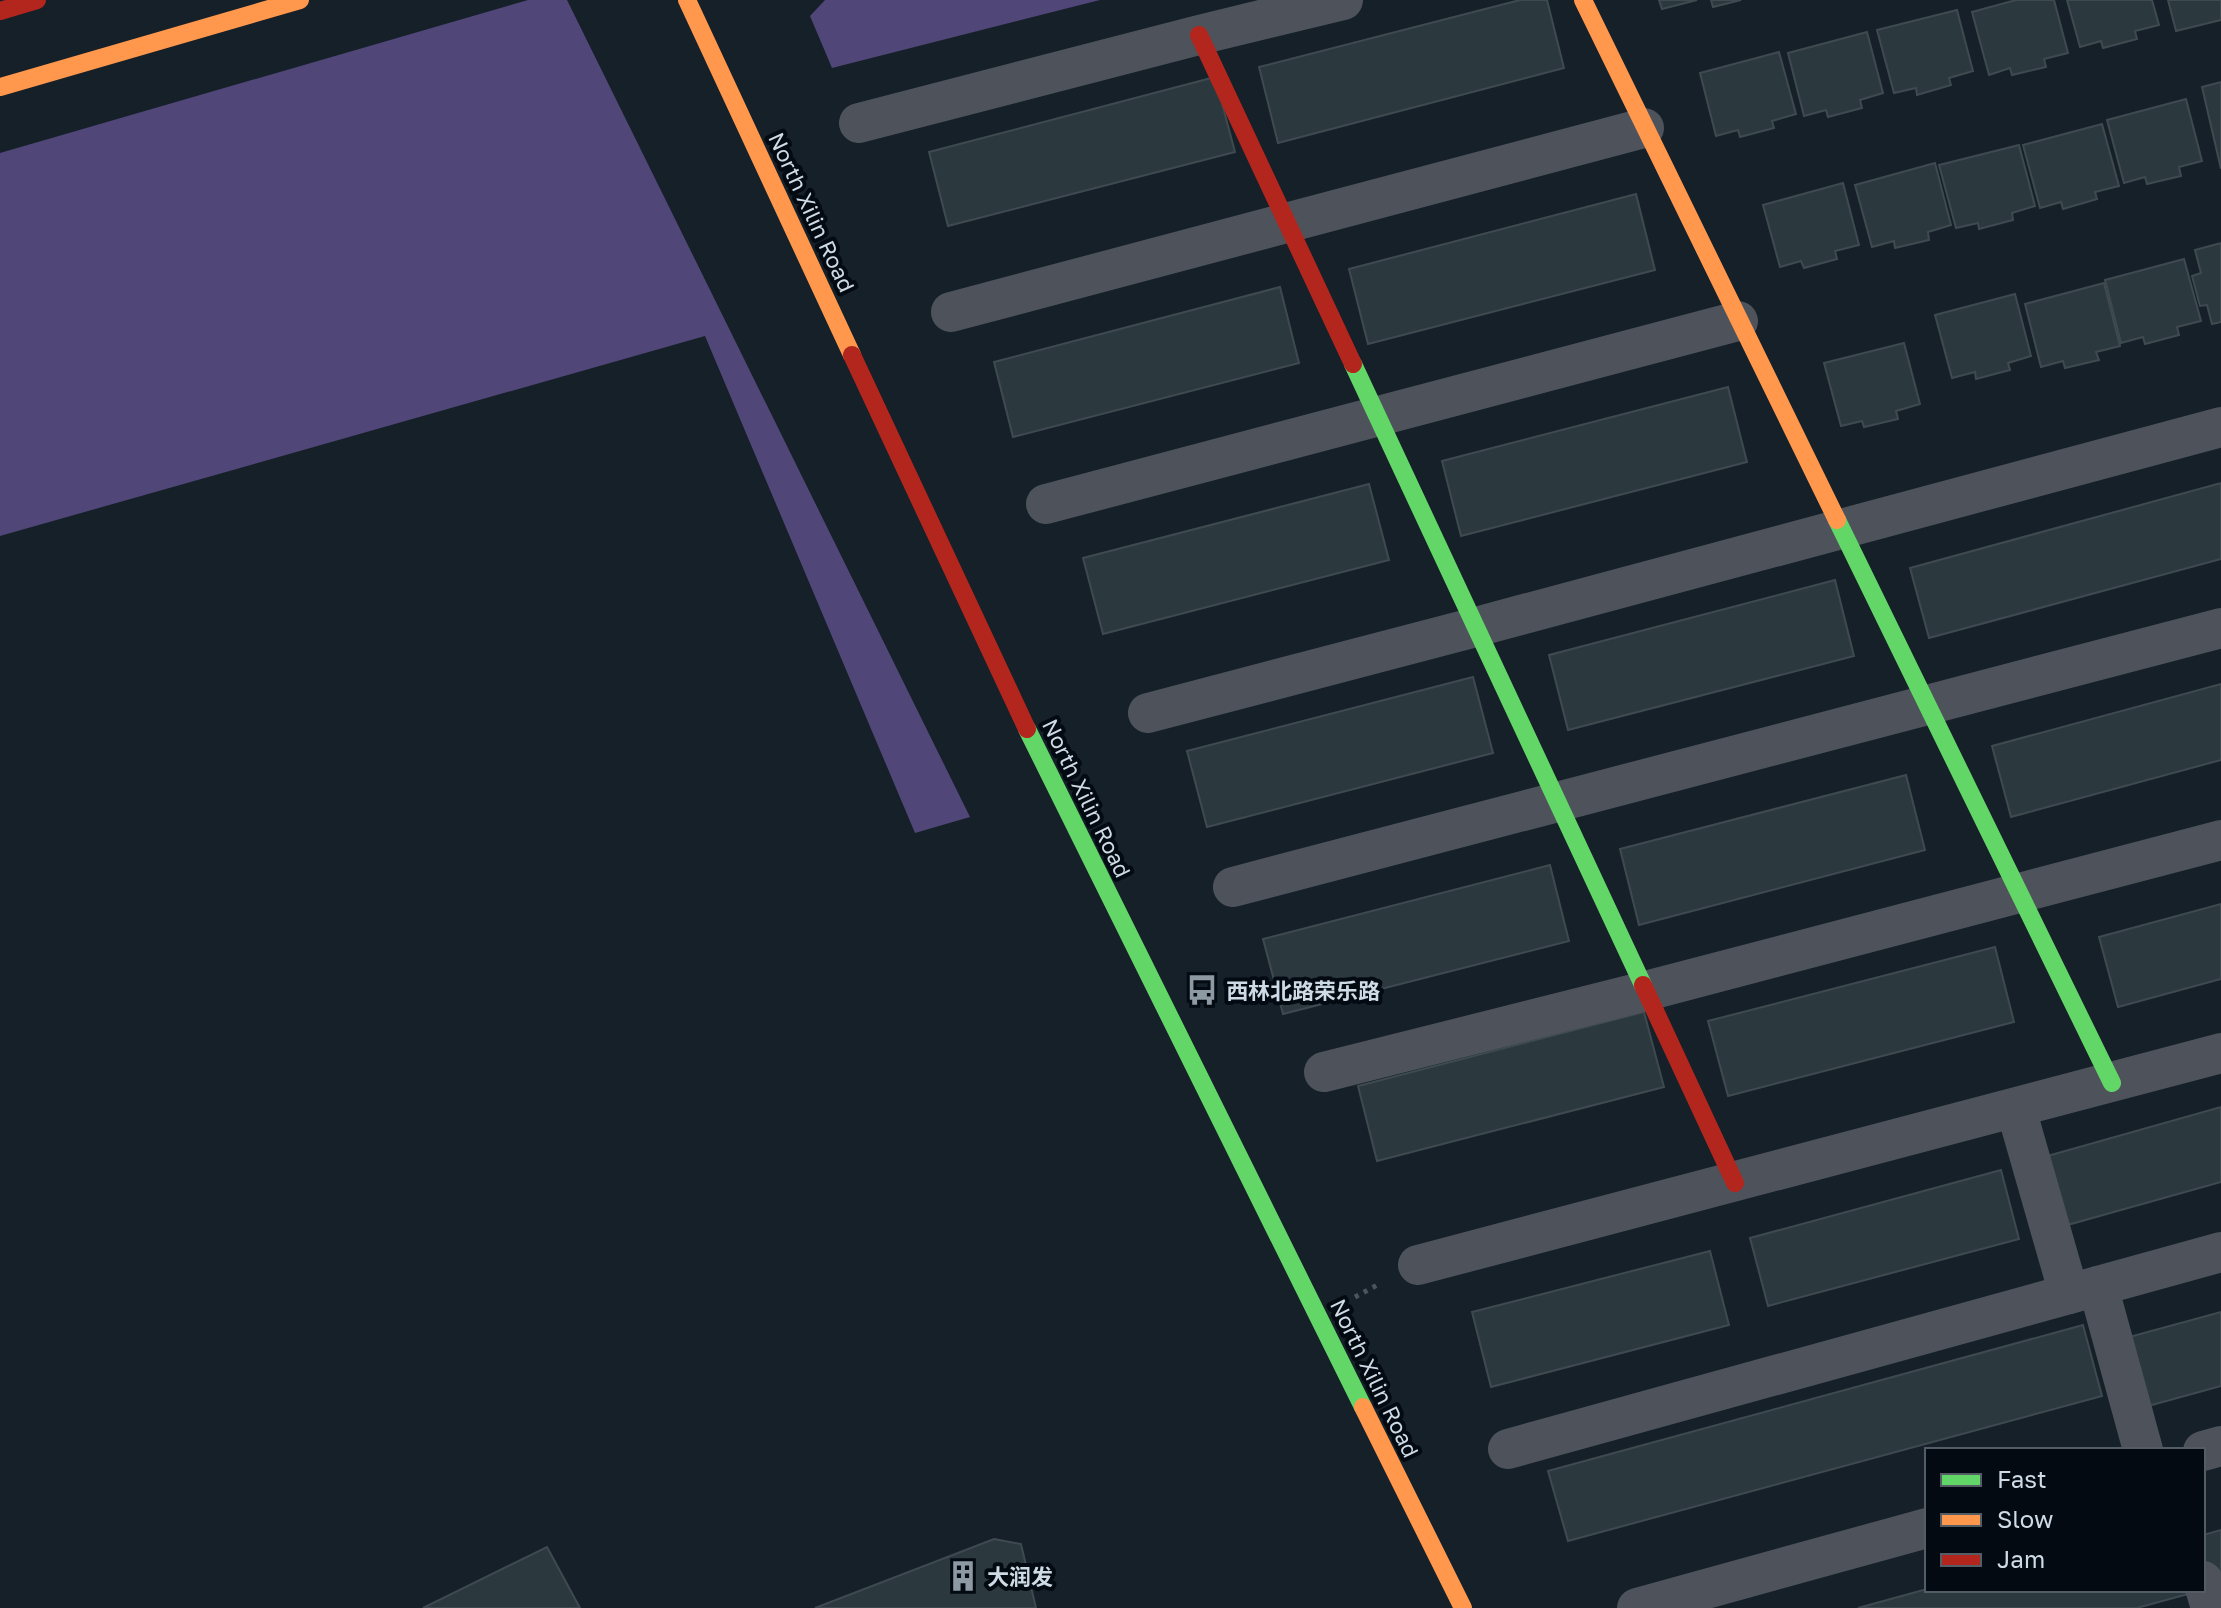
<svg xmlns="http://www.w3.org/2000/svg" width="2221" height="1608" font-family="'Golos Text','Noto Sans SC',sans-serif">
	<rect width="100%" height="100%" fill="#152029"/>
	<g fill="#504677">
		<polygon points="528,0 567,0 970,817 915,833 705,336 0,536 0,153"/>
		<polygon points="825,0 1100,0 832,68 810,16"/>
	</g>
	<g fill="#2b393f" stroke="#3f4a50" stroke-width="2">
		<polygon points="1520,0 1547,0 1564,68 1278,143 1259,67"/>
		<polygon points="1659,0 1697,0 1662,9"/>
		<polygon points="1711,0 1741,0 1713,7"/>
		<polygon points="2016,0 2054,0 2068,53 2044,59 2046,67 2012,75 2010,68 1989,75 1972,12"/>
		<polygon points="2067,0 2152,0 2159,25 2135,31 2137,39 2103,48 2101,41 2080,47"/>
		<polygon points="2168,0 2221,0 2221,20 2176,31"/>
		<polygon points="1957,10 1973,71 1949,78 1951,85 1917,95 1916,88 1894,93 1877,30"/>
		<polygon points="1867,32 1883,93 1860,100 1862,108 1828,117 1826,110 1804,116 1788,53"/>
		<polygon points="1779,52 1796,114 1772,121 1774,128 1740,137 1738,130 1716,136 1700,73"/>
		<polygon points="1215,77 1235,152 948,226 929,152"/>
		<polygon points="2221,82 2221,169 2202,87"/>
		<polygon points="2186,99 2202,161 2179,167 2181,176 2147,184 2145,177 2124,183 2107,120"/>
		<polygon points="2102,124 2119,186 2095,192 2097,199 2063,209 2061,202 2040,208 2023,145"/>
		<polygon points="2019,145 2035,206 2012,213 2013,220 1979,229 1978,223 1956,228 1939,165"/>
		<polygon points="1935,163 1951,225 1928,232 1929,240 1895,248 1894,241 1872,247 1855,185"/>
		<polygon points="1843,183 1859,245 1835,251 1837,259 1804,268 1801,261 1780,267 1763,205"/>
		<polygon points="1636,194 1655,270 1368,344 1349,269"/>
		<polygon points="2221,243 2221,322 2212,324 2207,305 2200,306 2192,276 2201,273 2195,250"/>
		<polygon points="2184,259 2201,321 2177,327 2179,335 2145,344 2143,337 2121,343 2105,280"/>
		<polygon points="2104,283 2120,346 2096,352 2099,360 2065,368 2063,361 2041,367 2025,304"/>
		<polygon points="1280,287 1299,363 1013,437 994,362"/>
		<polygon points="2015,294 2031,356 2008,363 2010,370 1976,379 1975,372 1952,378 1935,315"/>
		<polygon points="1904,343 1920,404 1896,411 1898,419 1864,427 1862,421 1841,426 1824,363"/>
		<polygon points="1728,387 1747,462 1461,536 1442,461"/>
		<polygon points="2221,483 2221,559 1929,638 1910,568"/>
		<polygon points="1369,484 1389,560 1103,634 1083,558"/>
		<polygon points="1835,580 1854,656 1568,730 1549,655"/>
		<polygon points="1473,677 1493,753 1207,827 1187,751"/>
		<polygon points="2221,684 2221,760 2011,817 1992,746"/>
		<polygon points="1906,775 1925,850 1639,925 1620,849"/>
		<polygon points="1550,865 1569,941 1283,1014 1263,939"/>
		<polygon points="2221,904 2221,979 2118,1007 2099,937"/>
		<polygon points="1995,947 2014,1022 1728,1096 1708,1021"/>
		<polygon points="1644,1012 1664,1087 1377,1161 1358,1086"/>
		<polygon points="2221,1107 2221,1182 2064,1226 2044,1157"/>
		<polygon points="2001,1170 2019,1239 1768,1306 1750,1238"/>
		<polygon points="1710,1251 1729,1325 1491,1387 1472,1312"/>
		<polygon points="2221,1312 2221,1386 2141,1408 2122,1339"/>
		<polygon points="2083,1325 2102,1396 1568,1541 1548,1471"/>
		<polygon points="2221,1530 2221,1605 2216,1606 2203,1559 2203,1535"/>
		<polygon points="994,1539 1021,1544 1036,1608 815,1608"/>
		<polygon points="547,1547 580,1608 423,1608"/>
		<polygon points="1927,1589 2187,1590 2188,1594 2137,1608 1858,1608"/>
	</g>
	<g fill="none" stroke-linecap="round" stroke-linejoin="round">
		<polyline stroke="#4e545b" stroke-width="5" stroke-dasharray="4 6" stroke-linecap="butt" points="1355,1297 1381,1283"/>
		<g stroke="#4e535b" stroke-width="40">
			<polyline points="859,123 1199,35 1343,0"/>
			<polyline points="951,312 1644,128"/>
			<polyline points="1046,504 1738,321"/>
			<polyline points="1148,713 1476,627 2221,427"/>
			<polyline points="1233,887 2221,628"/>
			<polyline points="1324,1072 1646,991 2221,840"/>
			<polyline points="2016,1109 2069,1294"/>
			<polyline points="1418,1265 2221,1053"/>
			<polyline points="2098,1286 2143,1450"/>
			<polyline points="1508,1449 2221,1252"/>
			<polyline points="2203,1451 2221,1446"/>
			<polyline points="2203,1581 2211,1608"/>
			<polyline points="1637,1608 1927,1528"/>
		</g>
		<g stroke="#63d668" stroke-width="18">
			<polyline points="1353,364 1643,985"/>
			<polyline points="1837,520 2112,1083"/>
			<polyline points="1027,729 1363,1407"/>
		</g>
		<g stroke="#ff974d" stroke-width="18">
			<polyline points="687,0 852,355"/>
			<polyline points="1583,0 1837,520"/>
			<polyline points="0,87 300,0"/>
			<polyline points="1363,1407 1463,1608"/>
		</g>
		<g stroke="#b3261e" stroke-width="18">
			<polyline points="0,11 37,0"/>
			<polyline points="1199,35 1353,364"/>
			<polyline points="852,355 1027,729"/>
			<polyline points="1643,985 1735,1183"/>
		</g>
	</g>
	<defs>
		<symbol id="bus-bare" viewBox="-9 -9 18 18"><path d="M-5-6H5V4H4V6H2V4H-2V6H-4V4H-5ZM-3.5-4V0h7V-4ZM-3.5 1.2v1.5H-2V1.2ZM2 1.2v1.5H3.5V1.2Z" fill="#8d99a3" stroke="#030a11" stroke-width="2.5" paint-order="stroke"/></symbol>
		<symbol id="building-bare" viewBox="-9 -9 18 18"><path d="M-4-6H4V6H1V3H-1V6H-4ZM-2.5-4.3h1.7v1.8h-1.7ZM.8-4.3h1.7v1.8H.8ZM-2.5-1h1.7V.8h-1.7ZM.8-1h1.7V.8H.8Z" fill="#8d99a3" stroke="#030a11" stroke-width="2.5" paint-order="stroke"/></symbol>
	</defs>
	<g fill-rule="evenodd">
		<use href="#bus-bare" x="1180" y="968" width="44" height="44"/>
		<use href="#building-bare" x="941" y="1554" width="44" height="44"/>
	</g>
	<g text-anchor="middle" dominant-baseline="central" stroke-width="8" stroke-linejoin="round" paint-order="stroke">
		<g font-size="22" fill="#cedae5" stroke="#030a11">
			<text transform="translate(812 212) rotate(65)">North Xilin Road</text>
			<text transform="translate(1087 798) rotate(64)">North Xilin Road</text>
			<text transform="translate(1375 1378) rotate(64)">North Xilin Road</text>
		</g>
		<g font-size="22" font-weight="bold" fill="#cedae5" stroke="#030a11" text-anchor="start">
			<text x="1226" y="990">西林北路荣乐路</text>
			<text x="987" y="1576">大润发</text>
		</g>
	</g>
	<rect x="1925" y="1448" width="280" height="144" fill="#030a11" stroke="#545d66" stroke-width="2"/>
	<rect x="1941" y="1474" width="40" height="12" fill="#63d668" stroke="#545d66" stroke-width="2"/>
	<text x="1997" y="1488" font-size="24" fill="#cedae5">Fast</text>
	<rect x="1941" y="1514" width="40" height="12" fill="#ff974d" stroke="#545d66" stroke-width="2"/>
	<text x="1997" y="1528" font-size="24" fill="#cedae5">Slow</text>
	<rect x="1941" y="1554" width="40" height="12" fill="#b3261e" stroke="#545d66" stroke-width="2"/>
	<text x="1997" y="1568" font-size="24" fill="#cedae5">Jam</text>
</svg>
